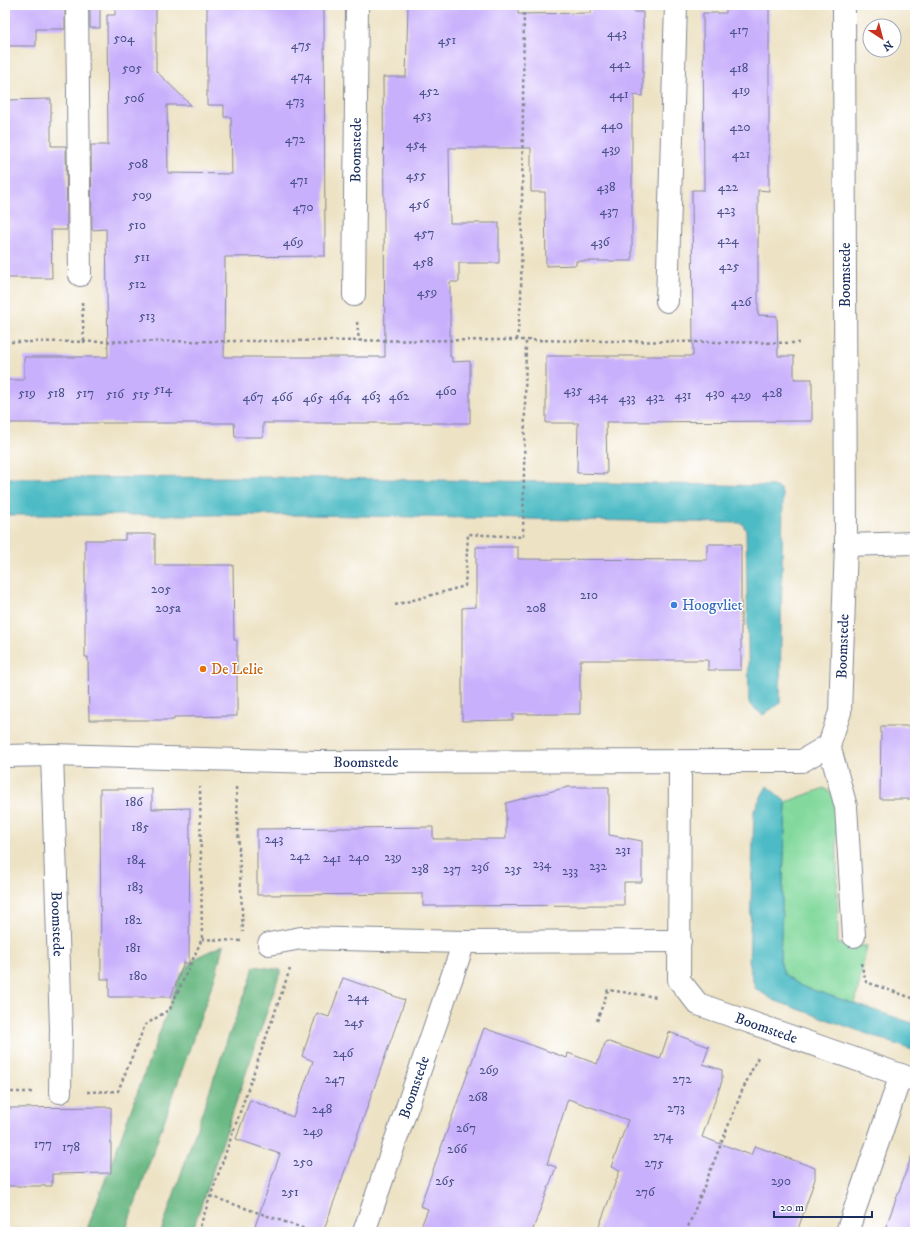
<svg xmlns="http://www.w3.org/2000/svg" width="920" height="1237" font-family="'IM FELL DW Pica',serif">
	<rect width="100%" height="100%" fill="#fff"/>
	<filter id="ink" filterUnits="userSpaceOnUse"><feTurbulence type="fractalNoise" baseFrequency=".025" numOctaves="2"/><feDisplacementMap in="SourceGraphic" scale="8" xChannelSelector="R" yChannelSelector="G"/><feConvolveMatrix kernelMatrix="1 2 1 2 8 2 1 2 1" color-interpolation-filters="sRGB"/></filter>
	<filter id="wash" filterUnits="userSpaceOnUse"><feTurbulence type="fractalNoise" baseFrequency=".012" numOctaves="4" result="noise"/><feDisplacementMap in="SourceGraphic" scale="16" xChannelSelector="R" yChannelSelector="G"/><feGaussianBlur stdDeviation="0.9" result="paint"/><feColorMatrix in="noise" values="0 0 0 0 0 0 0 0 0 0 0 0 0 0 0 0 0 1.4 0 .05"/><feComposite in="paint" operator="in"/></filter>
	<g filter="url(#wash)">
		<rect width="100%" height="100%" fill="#ede2c4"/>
		<polygon fill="#83d99d" stroke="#4f847e" points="824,788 836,797 838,944 867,946 855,1004 801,986 784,974 780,960 786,802"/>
		<g fill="#6ab984" stroke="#427471">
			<polygon points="223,945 217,971 125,1232 86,1232 181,974 197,957"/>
			<polygon points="254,966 281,970 192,1232 161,1232 226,1043 249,984"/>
		</g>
		<g fill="#4dbbc5" stroke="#347592">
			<polygon points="266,477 773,486 780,489 783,496 780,703 763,715 749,704 746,530 742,523 310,515 5,515 5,478"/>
			<polygon points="767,786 786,802 780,960 784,974 801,986 915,1024 915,1051 773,1000 755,988 749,965 754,810"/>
		</g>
		<g id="blocks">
			<g fill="#c9b0fc">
				<polygon points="5,5 65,5 65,29 36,29 36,46 5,46"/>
				<rect x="90" y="5" width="10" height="23"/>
				<polygon points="115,5 156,5 156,71 191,105 167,105 168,173 232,174 231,117 224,117 224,105 207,105 207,7 223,5 324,5 325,256 225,257 224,357 385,357 383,77 406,77 408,5 518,5 518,14 591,13 591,5 634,5 634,12 643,12 643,96 634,95 634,114 632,114 632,261 576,261 576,265 546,266 545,192 531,192 531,148 449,148 450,223 499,223 499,263 459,263 459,282 450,282 450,357 452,357 452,362 470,361 470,423 263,423 263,437 235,437 234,423 5,423 5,380 24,380 24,357 108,357 106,229 92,230 91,145 108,145 107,15 115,15"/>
				<polygon points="726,5 769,5 769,191 758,190 758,315 777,316 778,356 794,356 794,379 812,379 812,421 606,422 607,474 577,473 578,423 546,423 546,356 693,356 692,190 704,190 703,13 726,13"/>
				<polygon points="51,99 51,146 66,146 67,230 51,230 52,278 5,278 5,100"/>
				<polygon points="125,534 155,534 155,565 233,565 234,640 237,640 237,716 174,717 174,720 89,720 88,657 85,657 85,540 125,540"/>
				<polygon points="707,544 741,544 741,670 708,670 708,660 580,660 580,714 513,714 513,720 462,721 462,608 476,607 476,547 518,547 518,559 707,560"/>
				<polygon points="881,726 912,726 911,769 915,769 915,799 880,799"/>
				<polygon points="568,787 609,787 609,835 642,841 642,882 624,882 624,905 423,906 423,894 257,895 257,829 433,827 433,839 506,839 506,803"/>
				<polygon points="100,789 152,789 152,809 190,808 189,964 184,962 171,997 109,997 109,979 101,979"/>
				<polygon points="343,978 405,1000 337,1193 323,1232 253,1232 280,1154 236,1139 250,1100 293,1117 313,1061 302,1056 317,1013 329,1017"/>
				<polygon points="484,1028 567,1058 568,1053 597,1064 606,1041 660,1059 669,1032 709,1047 703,1064 722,1070 722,1081 702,1137 751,1155 755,1146 815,1168 815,1179 797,1232 597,1232 620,1170 611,1167 628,1120 568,1099 547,1164 556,1167 532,1232 419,1232 428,1209 420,1206"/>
				<polygon points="111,1107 111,1173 52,1174 52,1186 5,1186 5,1108"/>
				<polygon points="912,1155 915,1155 915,1232 884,1232"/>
			</g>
		</g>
	</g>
	<g filter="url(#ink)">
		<use href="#blocks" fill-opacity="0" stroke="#848891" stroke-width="1"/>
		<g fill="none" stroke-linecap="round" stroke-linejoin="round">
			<defs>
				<g id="street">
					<polyline points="77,5 80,275"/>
					<path id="s1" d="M354 295 357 5"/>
					<polyline points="667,301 676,5"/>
					<polyline points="846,545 915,543"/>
					<polyline points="829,745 846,807 854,936"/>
					<path id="s2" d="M52 755 61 1029 60 1092"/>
					<path id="s3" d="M5 756 52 755 317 762 802 761 829 745 840 712 846 545 844 5"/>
					<path id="s4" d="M680 762 679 980 698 1004 915 1080"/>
					<polyline points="269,944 301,938 464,942 680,941"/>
					<path id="s5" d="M364 1232 464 942"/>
					<polyline points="847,1232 901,1075"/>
				</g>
			</defs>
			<use href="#street" stroke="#848891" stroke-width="24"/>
			<g stroke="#848891" stroke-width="2.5" stroke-dasharray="3 3" stroke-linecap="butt">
				<polyline points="82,302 84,342"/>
				<polyline points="357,322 359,341"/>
				<polyline points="517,340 521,301 524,5"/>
				<polyline points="5,342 517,340 799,343"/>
				<polyline points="395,605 465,586 468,534 523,537 526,340"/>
				<polyline points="236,787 243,932"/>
				<polyline points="202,939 241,941"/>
				<polyline points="861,963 866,982 915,999"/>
				<polyline points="597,1021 608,990 657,997"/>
				<polyline points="5,1092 32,1092"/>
				<polyline points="87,1092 118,1091 145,1025 170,1009 202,939 200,787"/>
				<polyline points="210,1196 314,1232"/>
				<polyline points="198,1232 290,969"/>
				<polyline points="686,1232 742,1091 759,1055"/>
			</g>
			<use href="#street" stroke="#fff" stroke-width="22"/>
		</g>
	</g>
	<circle fill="#3f7fe0" stroke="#fff" stroke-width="1.5" cx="674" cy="605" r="4"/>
	<circle fill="#e8710a" stroke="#fff" stroke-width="1.5" cx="203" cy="669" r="4"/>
	<g text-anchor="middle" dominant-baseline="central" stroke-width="3" stroke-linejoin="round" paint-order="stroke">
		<g font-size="13" fill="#464f86">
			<text x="739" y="30">417</text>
			<text x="617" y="33">443</text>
			<text x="124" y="38">504</text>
			<text x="447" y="40">451</text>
			<text x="301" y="45">475</text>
			<text x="620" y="64">442</text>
			<text x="132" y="68">505</text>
			<text x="739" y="68">418</text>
			<text x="301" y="76">474</text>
			<text x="741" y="90">419</text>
			<text x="429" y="91">452</text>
			<text x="619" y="94">441</text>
			<text x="134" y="98">506</text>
			<text x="295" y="101">473</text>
			<text x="422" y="115">453</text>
			<text x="612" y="125">440</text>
			<text x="740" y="127">420</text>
			<text x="295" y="139">472</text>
			<text x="416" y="144">454</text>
			<text x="611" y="149">439</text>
			<text x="741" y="154">421</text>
			<text x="138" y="164">508</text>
			<text x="416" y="175">455</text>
			<text x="299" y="180">471</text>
			<text x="606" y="187">438</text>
			<text x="728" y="187">422</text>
			<text x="142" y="195">509</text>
			<text x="419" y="204">456</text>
			<text x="303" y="207">470</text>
			<text x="726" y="210">423</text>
			<text x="609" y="211">437</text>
			<text x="137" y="225">510</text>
			<text x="424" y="233">457</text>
			<text x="728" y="240">424</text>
			<text x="293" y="242">469</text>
			<text x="600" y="242">436</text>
			<text x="142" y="257">511</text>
			<text x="423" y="262">458</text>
			<text x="729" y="266">425</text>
			<text x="137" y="284">512</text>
			<text x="427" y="292">459</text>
			<text x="741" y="302">426</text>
			<text x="147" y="316">513</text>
			<text x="163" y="389">514</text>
			<text x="573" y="390">435</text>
			<text x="446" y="391">460</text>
			<text x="27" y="393">519</text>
			<text x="56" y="393">518</text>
			<text x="85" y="393">517</text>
			<text x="715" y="393">430</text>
			<text x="772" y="393">428</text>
			<text x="115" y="394">516</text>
			<text x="141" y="394">515</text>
			<text x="683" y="395">431</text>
			<text x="741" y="395">429</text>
			<text x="340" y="396">464</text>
			<text x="371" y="396">463</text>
			<text x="399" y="396">462</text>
			<text x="598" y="396">434</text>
			<text x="253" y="397">467</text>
			<text x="282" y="397">466</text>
			<text x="655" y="397">432</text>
			<text x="313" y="398">465</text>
			<text x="627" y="398">433</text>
			<text x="161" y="589">205</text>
			<text x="589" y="595">210</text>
			<text x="168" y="608">205a</text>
			<text x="536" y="608">208</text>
			<text x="134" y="802">186</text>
			<text x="140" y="827">185</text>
			<text x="274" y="839">243</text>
			<text x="623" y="850">231</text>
			<text x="300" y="856">242</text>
			<text x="359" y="857">240</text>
			<text x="393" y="857">239</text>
			<text x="332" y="858">241</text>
			<text x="136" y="860">184</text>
			<text x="542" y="864">234</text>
			<text x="598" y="866">232</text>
			<text x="480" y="867">236</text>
			<text x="420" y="869">238</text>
			<text x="452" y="869">237</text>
			<text x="513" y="869">235</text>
			<text x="570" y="871">233</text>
			<text x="135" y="887">183</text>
			<text x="133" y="920">182</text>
			<text x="133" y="948">181</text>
			<text x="138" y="976">180</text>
			<text x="358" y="997">244</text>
			<text x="354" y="1022">245</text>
			<text x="343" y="1053">246</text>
			<text x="489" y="1070">269</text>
			<text x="335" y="1079">247</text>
			<text x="682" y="1079">272</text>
			<text x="478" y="1097">268</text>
			<text x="676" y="1108">273</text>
			<text x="322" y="1109">248</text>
			<text x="466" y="1128">267</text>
			<text x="313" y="1131">249</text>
			<text x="663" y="1136">274</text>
			<text x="43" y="1144">177</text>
			<text x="71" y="1147">178</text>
			<text x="457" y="1149">266</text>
			<text x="303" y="1162">250</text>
			<text x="654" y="1163">275</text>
			<text x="445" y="1181">265</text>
			<text x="781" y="1181">290</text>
			<text x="290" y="1192">251</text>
			<text x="645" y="1192">276</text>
		</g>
		<g font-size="15" fill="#1b2f5e" stroke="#fff">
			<text stroke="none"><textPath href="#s1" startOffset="145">Boomstede</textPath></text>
			<text transform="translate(845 275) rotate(-90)">Boomstede</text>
			<text stroke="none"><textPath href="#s3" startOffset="929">Boomstede</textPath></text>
			<text stroke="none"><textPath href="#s3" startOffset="361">Boomstede</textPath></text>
			<text stroke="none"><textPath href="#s2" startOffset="169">Boomstede</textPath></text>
			<text stroke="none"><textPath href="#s4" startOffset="321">Boomstede</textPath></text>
			<text stroke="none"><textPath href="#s5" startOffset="153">Boomstede</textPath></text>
		</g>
		<g font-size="15" fill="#366cbe" stroke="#fff" text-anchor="start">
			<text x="682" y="605">Hoogvliet</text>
		</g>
		<g font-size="15" fill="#c56008" stroke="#fff" text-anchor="start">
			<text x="211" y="669">De Lelie</text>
		</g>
	</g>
	<rect width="920" height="1237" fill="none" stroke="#fff" stroke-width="20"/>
	<g transform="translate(882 38) rotate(144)"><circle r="19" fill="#ffffff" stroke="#a4acbf"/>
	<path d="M0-3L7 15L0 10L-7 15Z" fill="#c8321e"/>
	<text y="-6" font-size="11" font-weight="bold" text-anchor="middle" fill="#1b2f5e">N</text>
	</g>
	<path d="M774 1211v6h98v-6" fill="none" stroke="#1b2f5e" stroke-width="2"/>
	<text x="780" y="1211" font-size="12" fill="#1b2f5e" stroke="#ffffff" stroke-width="3" paint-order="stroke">20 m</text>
</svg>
